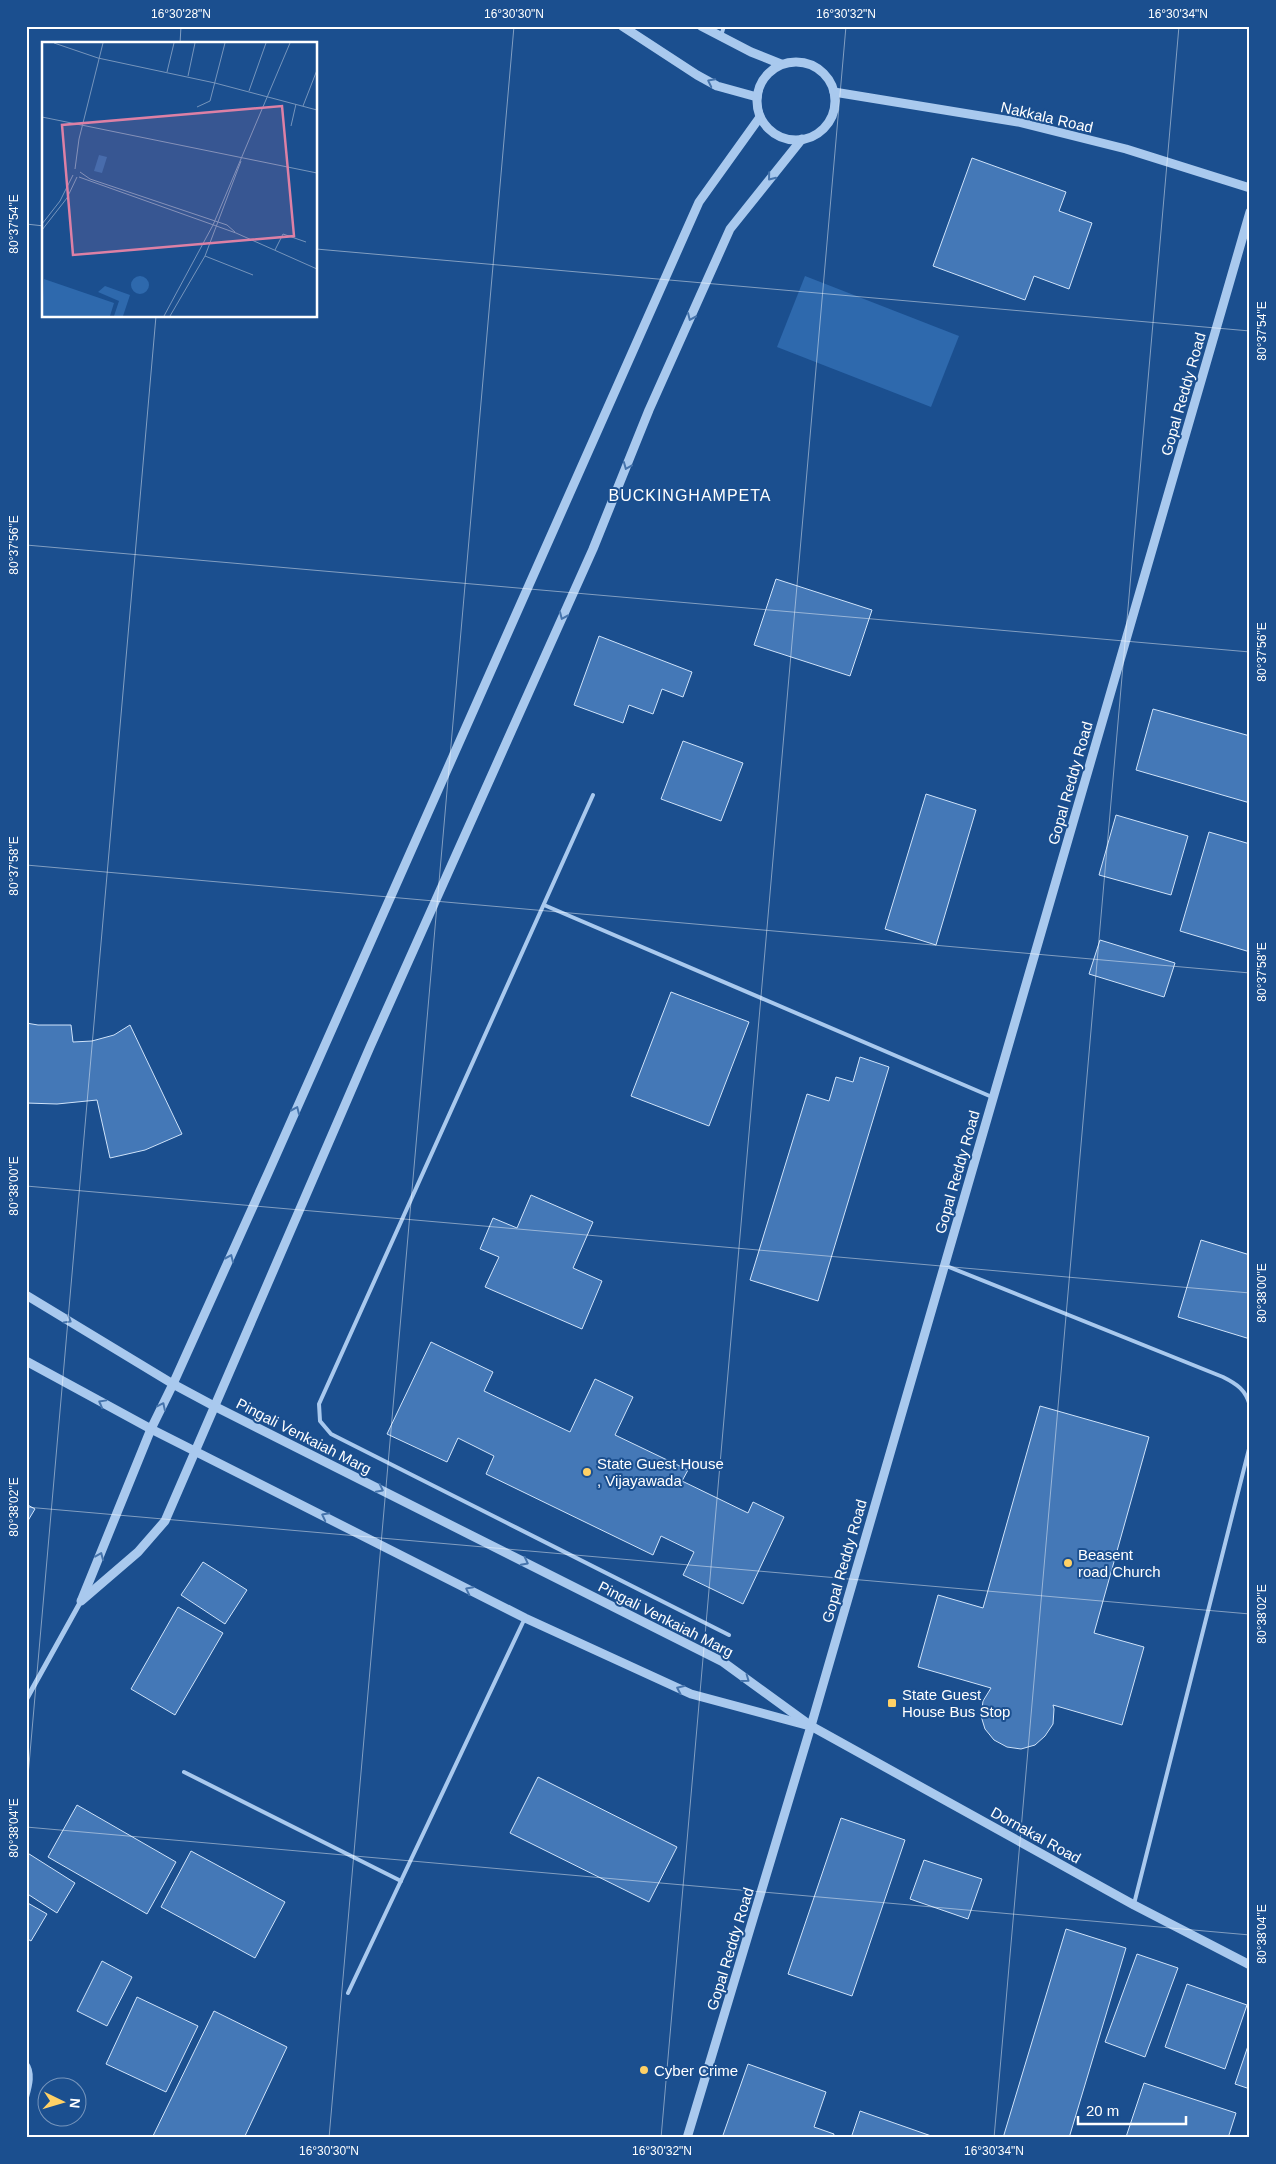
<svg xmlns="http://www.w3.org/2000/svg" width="1276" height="2164" font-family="Helvetica,sans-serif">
	<rect width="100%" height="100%" fill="#1b4f8f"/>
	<polygon fill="#2e69ad" points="805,276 959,336 931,407 777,347"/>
	<g fill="#4478b7" stroke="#cfe3fa">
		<polygon points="972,158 1066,192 1059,211 1092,223 1069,289 1034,276 1025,300 933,266"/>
		<polygon points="776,579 872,610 850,676 754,645"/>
		<polygon points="599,636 692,672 683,697 662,689 653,714 629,705 623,723 574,705"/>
		<polygon points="1153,709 1250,736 1250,803 1136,770"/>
		<polygon points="683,741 743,763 721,821 661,799"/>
		<polygon points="926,794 976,810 936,945 885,929"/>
		<polygon points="1116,815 1188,836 1171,895 1099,875"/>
		<polygon points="1209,832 1250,844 1250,952 1180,931"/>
		<polygon points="1100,940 1175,963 1164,997 1089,974"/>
		<polygon points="671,992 749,1022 709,1126 631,1096"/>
		<polygon points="26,1023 38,1025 71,1025 73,1042 92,1041 114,1035 130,1025 182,1134 145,1150 110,1158 97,1100 57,1104 26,1103"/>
		<polygon points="860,1057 889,1067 818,1301 750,1280 807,1094 829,1101 836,1077 853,1082"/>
		<polygon points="531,1195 593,1222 573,1268 602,1281 582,1329 485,1287 499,1257 480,1249 493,1218 517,1228"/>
		<polygon points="1201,1240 1250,1255 1250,1339 1178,1317"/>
		<polygon points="431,1342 493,1372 484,1391 570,1432 595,1379 633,1397 615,1435 688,1470 682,1481 748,1513 753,1502 784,1517 743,1604 683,1575 694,1552 661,1536 653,1555 486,1474 494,1456 458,1438 447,1462 387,1434"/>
		<polygon points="1040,1406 1149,1437 1094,1633 1144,1647 1122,1725 1053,1705 1054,1709 1053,1724 1045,1736 1035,1745 1021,1749 1007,1747 994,1740 985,1729 981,1716 983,1701 991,1688 918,1667 938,1595 983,1608"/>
		<polygon points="26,1504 35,1509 26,1524"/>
		<polygon points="203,1562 247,1590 225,1624 181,1595"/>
		<polygon points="178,1607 223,1633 175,1715 131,1689"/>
		<polygon points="538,1777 677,1847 649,1902 510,1833"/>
		<polygon points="77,1805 176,1862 147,1914 48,1857"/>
		<polygon points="841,1818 905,1840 852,1996 788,1974"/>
		<polygon points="191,1851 285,1902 255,1958 161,1907"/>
		<polygon points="26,1852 75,1883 57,1913 26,1893"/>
		<polygon points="924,1860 982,1879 968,1919 910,1899"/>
		<polygon points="26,1902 47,1914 31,1941 26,1938"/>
		<polygon points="1066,1929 1126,1948 1069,2138 1003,2138"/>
		<polygon points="1137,1954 1178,1968 1145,2057 1105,2042"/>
		<polygon points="102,1961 132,1977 107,2026 77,2011"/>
		<polygon points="1187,1984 1247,2005 1225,2069 1165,2047"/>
		<polygon points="137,1997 198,2026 166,2092 106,2064"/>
		<polygon points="214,2011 287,2047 244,2138 152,2138"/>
		<polygon points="1250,2040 1250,2089 1235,2084"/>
		<polygon points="748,2064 826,2092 814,2127 834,2134 833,2138 722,2138"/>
		<polygon points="1144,2083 1236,2113 1228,2138 1126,2137"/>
		<polygon points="860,2111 937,2138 851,2138"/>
	</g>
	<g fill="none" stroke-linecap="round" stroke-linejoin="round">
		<g stroke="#a9c9ee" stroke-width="4">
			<polyline points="721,36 724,26"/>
			<polyline points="593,795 319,1404 320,1421 331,1434 729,1635"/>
			<polyline points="544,905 992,1097"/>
			<path d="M944 1265 1223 1377C1237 1384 1246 1390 1250 1406"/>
			<polyline points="184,1772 401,1881"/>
			<polyline points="1134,1904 1250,1445"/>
			<polyline points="348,1993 525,1618"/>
		</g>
		<g stroke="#a9c9ee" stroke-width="5">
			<polyline points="26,1700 81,1601"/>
			<path d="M26 2063C34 2073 29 2088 26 2099"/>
		</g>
		<g stroke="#a9c9ee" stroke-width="9">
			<polyline points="622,26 697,75 717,86 757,97"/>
			<polyline points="701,26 751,52 781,64"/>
			<circle cx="796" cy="101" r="39"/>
			<polyline points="834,92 1018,122 1126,149 1250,188"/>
			<polyline points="26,1295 173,1384 214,1406 723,1662 811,1726 1134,1905 1250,1965"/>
			<polyline points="26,1361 151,1429 525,1618 691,1694 806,1725"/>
			<polyline points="82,1599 151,1429 173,1384 269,1171 699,202 760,117"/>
			<polyline points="81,1601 138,1552 165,1521 370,1047 593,549 649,410 730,229 802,139"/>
			<polyline points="687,2138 811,1726 1250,212"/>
		</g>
	</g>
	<defs><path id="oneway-chevron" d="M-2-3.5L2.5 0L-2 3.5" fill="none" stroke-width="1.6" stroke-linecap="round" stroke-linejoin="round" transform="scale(1.25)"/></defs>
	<g stroke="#4674ac">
		<use href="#oneway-chevron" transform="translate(711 82) rotate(-153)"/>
		<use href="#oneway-chevron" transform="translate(771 177) rotate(129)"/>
		<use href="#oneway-chevron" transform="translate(691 317) rotate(114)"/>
		<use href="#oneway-chevron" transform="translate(627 466) rotate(112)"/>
		<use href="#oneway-chevron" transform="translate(563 616) rotate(114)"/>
		<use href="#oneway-chevron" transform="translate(296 1110) rotate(-66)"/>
		<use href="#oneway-chevron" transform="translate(230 1258) rotate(-66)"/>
		<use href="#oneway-chevron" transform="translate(68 1320) rotate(31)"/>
		<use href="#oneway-chevron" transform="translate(102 1403) rotate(-151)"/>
		<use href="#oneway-chevron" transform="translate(162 1406) rotate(-64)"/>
		<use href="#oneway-chevron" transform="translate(380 1489) rotate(27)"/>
		<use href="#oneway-chevron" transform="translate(325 1516) rotate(-153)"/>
		<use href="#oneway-chevron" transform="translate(100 1556) rotate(-67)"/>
		<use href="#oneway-chevron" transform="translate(525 1562) rotate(27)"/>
		<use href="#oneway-chevron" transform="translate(469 1590) rotate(-153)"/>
		<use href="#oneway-chevron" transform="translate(746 1679) rotate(36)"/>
		<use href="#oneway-chevron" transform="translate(680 1689) rotate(-155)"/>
	</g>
	<path fill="none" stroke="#fff" stroke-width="1" stroke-opacity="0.45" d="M180 44 181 26M26 224 44 226M316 249 1250 331M26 545 1250 652M26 865 1250 973M26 1186 1250 1293M26 1507 1250 1614M26 1799 156 316M26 1827 1250 1935M329 2138 514 26M661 2138 846 26M994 2138 1179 26"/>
	<g fill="#ffd166" stroke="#1b4f8f" stroke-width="2">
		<circle cx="587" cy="1472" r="5"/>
		<circle cx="1068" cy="1563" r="5"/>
		<rect x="887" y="1698" width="10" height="10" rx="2.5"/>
		<circle cx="644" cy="2070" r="5"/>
	</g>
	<g text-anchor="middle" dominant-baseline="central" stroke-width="4" stroke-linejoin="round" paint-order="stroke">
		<g font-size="15" fill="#fff" stroke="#1b4f8f">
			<text transform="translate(1047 117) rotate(13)">Nakkala Road</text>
			<text transform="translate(1183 394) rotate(-74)">Gopal Reddy Road</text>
			<text transform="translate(1070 783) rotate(-74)">Gopal Reddy Road</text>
			<text transform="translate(957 1172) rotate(-74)">Gopal Reddy Road</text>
			<text transform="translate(304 1436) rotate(27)">Pingali Venkaiah Marg</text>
			<text transform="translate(844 1561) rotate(-74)">Gopal Reddy Road</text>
			<text transform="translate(666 1619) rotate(27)">Pingali Venkaiah Marg</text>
			<text transform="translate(1036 1835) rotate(29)">Dornakal Road</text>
			<text transform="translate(730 1949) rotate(-73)">Gopal Reddy Road</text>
		</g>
		<g font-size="15" fill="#fff" stroke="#1b4f8f" text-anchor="start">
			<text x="597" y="1463">State Guest House<tspan x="597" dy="17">, Vijayawada</tspan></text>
			<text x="1078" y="1554">Beasent<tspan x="1078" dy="17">road Church</tspan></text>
			<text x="902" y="1694">State Guest<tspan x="902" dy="17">House Bus Stop</tspan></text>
			<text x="654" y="2070">Cyber Crime</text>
		</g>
		<g font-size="16" letter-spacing="1" fill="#fff" stroke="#1b4f8f">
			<text x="690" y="495">BUCKINGHAMPETA</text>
		</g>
	</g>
	<g transform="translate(42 42)">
		<rect width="275" height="275" fill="#1b4f8f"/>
		<path d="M57 113 65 115 60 131 52 129ZM89 243a9 9 0 1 1 18 0a9 9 0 1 1-18 0ZM2 237 72 261 68 274H0ZM63 244 88 253 81 274H72L77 259 56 250Z" fill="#2e69ad"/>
		<path fill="none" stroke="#7695bc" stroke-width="1" d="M12 1 56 16 173 41 275 68M125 30 132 1M146 34 153 1M207 49 224 1M261 64 275 28M155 65 168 59 183 1M0 75 275 131M249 84 254 62M33 127 37 97 61 1M38 130 48 137 185 183 193 190M37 135 194 191 275 227M0 182 18 159 31 133M0 188 25 156 35 135M233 208 241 192 264 200M163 214 211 233M122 274 171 183 248 1M128 274 163 214 199 119"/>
		<path fill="#dd80a5" fill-opacity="0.15" stroke="#dd80a5" stroke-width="2.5" d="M240 64 252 194 31 213 20 83Z"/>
		<rect width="275" height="275" fill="none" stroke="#fff" stroke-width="2.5"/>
	</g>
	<rect width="1276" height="2164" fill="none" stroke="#1b4f8f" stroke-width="55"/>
	<g transform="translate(62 2102) rotate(95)"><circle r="24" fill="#1b4f8f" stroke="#7695bc"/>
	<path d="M0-4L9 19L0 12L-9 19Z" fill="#ffd166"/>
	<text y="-8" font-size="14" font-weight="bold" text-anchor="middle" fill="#ffffff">N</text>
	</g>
	<path d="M1078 2116v8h108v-8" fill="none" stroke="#ffffff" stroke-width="2.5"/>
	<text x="1086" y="2116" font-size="15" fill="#ffffff" stroke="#1b4f8f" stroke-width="4" paint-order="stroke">20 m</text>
	<rect x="28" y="28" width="1220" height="2108" fill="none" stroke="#fff" stroke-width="2"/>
	<g font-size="12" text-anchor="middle" fill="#fff">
		<text x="181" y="18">16°30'28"N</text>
		<text x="514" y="18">16°30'30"N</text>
		<text x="846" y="18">16°30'32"N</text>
		<text x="1178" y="18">16°30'34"N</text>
		<text transform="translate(14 224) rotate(-90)" y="4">80°37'54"E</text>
		<text transform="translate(1262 331) rotate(-90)" y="4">80°37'54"E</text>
		<text transform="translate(14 545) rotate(-90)" y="4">80°37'56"E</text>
		<text transform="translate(1262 652) rotate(-90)" y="4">80°37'56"E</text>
		<text transform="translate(14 866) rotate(-90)" y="4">80°37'58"E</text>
		<text transform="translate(1262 972) rotate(-90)" y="4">80°37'58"E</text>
		<text transform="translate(14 1186) rotate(-90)" y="4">80°38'00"E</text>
		<text transform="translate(1262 1293) rotate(-90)" y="4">80°38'00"E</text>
		<text transform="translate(14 1507) rotate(-90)" y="4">80°38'02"E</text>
		<text transform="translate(1262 1614) rotate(-90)" y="4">80°38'02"E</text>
		<text transform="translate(14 1828) rotate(-90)" y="4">80°38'04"E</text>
		<text transform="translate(1262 1934) rotate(-90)" y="4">80°38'04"E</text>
		<text x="329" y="2155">16°30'30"N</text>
		<text x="662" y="2155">16°30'32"N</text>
		<text x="994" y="2155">16°30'34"N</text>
	</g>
</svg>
